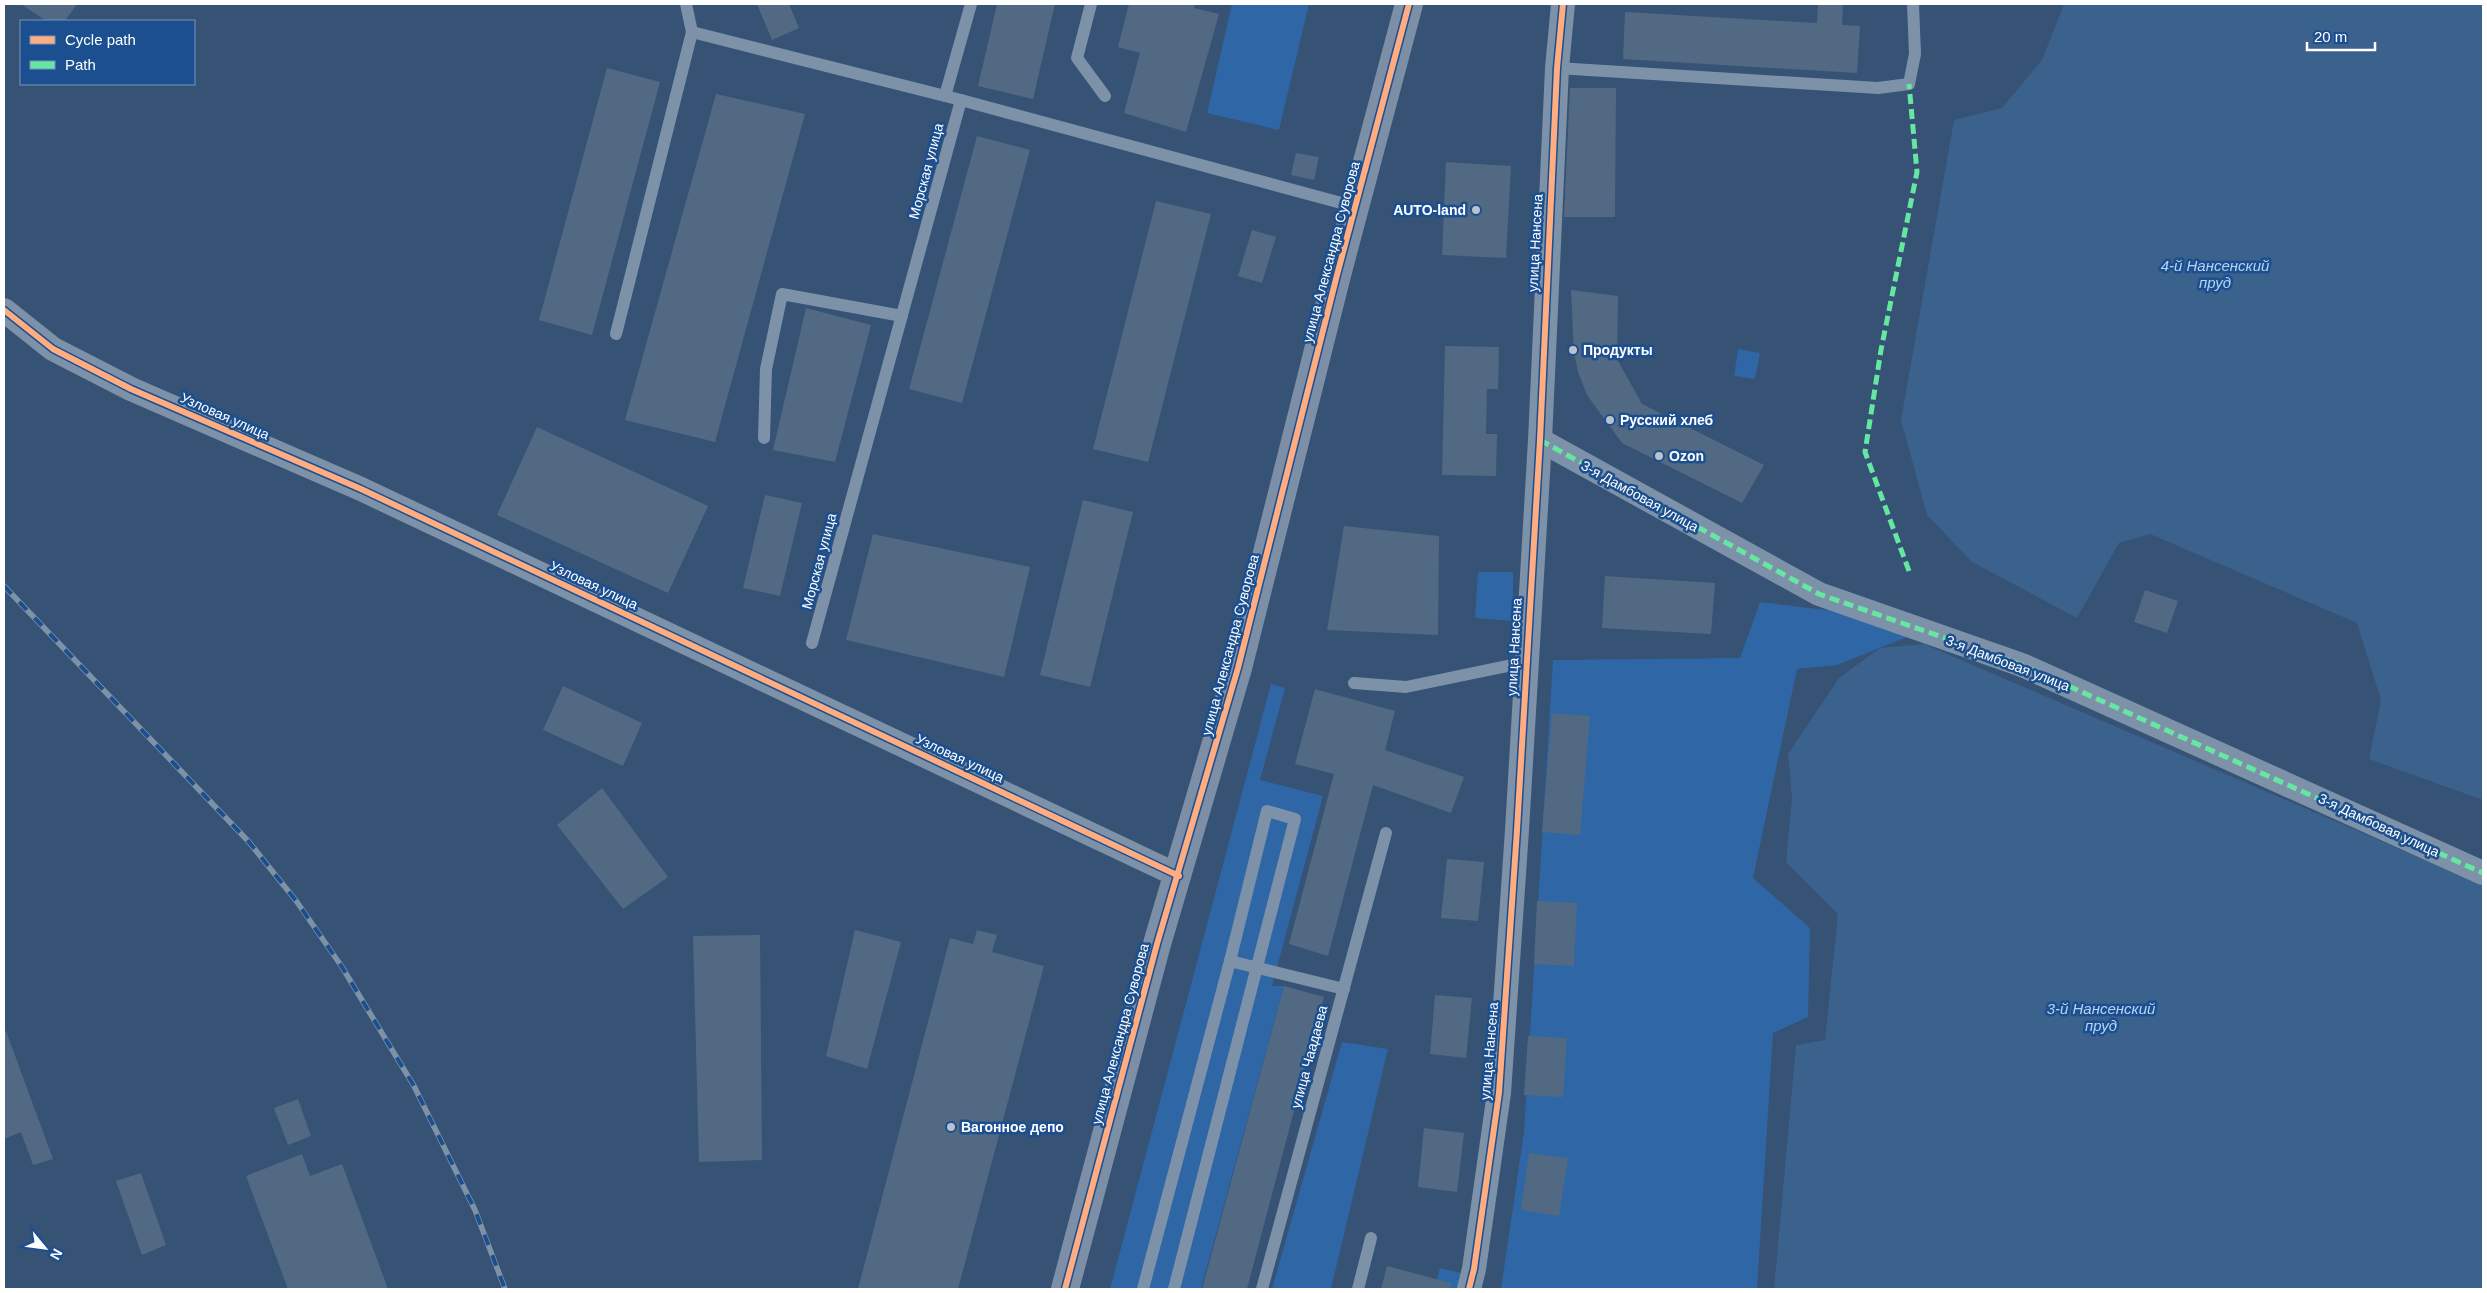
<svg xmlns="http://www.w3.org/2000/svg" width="2487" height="1293" font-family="Arial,sans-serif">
	<rect width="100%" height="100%" fill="#365274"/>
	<g fill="#2f66a5">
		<polygon points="1232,4 1309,4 1279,130 1207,113"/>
		<polygon points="1738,349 1760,353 1755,379 1734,376"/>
		<polygon points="1478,572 1513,572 1513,621 1475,618"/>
		<polygon points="1760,602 1878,616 1927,629 1837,665 1797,669 1753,878 1810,928 1808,1017 1773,1033 1757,1289 1501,1289 1524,1132 1553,660 1740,658"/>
		<polygon points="1271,684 1285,688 1260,780 1323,796 1272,986 1284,986 1201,1289 1110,1289"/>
		<polygon points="1342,1042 1388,1049 1331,1289 1272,1289"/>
		<polygon points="1440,1268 1465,1274 1461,1289 1434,1289"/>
	</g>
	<g fill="#3b618d">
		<polygon points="2064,4 2483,4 2483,800 2369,759 2381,700 2357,623 2150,534 2119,543 2077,618 1972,562 1927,515 1901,420 1954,120 2002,108 2042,60"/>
		<polygon points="1924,644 2483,885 2483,1289 1774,1289 1796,1045 1825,1040 1838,914 1786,862 1792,797 1788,754 1839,678 1880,648"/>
	</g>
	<g fill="#526984">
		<polygon points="21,4 77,4 65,21 46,21"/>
		<polygon points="757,4 789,4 799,28 772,40"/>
		<polygon points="997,4 1055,4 1033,99 978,86"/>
		<polygon points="1129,4 1195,4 1194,8 1219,14 1186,132 1124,113 1140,53 1118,47"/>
		<polygon points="1818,4 1843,4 1842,25 1860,26 1857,73 1623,59 1625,12 1817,23"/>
		<polygon points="607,68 660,82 592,335 539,320"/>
		<polygon points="1570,88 1616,88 1615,217 1564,217"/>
		<polygon points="716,94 805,114 715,442 625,420"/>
		<polygon points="977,136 1030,150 962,403 909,389"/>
		<polygon points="1296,153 1319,157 1314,180 1291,175"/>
		<polygon points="1446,162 1511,166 1506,258 1442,255"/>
		<polygon points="1156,201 1211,214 1148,462 1093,449"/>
		<polygon points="1252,230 1276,237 1262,283 1238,276"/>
		<polygon points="1571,290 1618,296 1617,359 1642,404 1764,465 1742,503 1622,443 1587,395 1578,372 1574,353"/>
		<polygon points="806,308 871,325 835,462 773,450"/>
		<polygon points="1445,346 1499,347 1498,389 1487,389 1486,434 1497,434 1496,476 1442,475"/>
		<polygon points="537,427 708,506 668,593 497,515"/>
		<polygon points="765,495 802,503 780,596 743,588"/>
		<polygon points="1083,500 1133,512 1090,687 1040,675"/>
		<polygon points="1344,526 1439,536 1438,635 1327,630"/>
		<polygon points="873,534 1030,567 1004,677 846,640"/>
		<polygon points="1605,576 1715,583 1711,634 1602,628"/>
		<polygon points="2145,590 2178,601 2167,633 2134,622"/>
		<polygon points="563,686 642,723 623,766 543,730"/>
		<polygon points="1315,689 1395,711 1385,750 1464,777 1451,813 1373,785 1328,956 1289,944 1334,774 1295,764"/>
		<polygon points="1552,713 1590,716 1580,835 1542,832"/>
		<polygon points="602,788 668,877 623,909 557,825"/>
		<polygon points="1447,859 1484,862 1478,921 1441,918"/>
		<polygon points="1537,901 1577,903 1574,966 1534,964"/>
		<polygon points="855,930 901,942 867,1069 826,1056"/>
		<polygon points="977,930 997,935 992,952 1044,966 958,1289 858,1289 950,938 973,944"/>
		<polygon points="760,935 762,1160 699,1162 693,936"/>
		<polygon points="1284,986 1324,997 1247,1289 1202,1289"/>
		<polygon points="1435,995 1472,998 1466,1058 1430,1054"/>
		<polygon points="4,1031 6,1031 53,1159 33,1165 21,1132 4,1139"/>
		<polygon points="1528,1036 1567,1038 1563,1097 1524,1095"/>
		<polygon points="298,1099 311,1136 288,1145 274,1108"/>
		<polygon points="1424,1128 1464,1133 1457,1192 1418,1187"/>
		<polygon points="1529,1153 1568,1158 1559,1216 1521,1210"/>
		<polygon points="302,1154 310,1176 342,1164 388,1289 288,1289 246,1176"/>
		<polygon points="141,1173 166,1245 142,1255 116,1181"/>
		<polygon points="1387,1266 1451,1283 1450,1289 1381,1289"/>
	</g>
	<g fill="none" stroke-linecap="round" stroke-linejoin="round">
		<g stroke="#7d92a8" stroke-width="12">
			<polyline points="1091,4 1077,58 1105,96"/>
			<polyline points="692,32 961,100"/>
			<polyline points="1557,68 1878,88 1909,84 1915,54 1913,4"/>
			<polyline points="945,96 971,4"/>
			<polyline points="616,334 692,32 686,4"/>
			<polyline points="764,438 766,369 782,294 902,316"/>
			<polyline points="812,643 961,100 1356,207"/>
			<polyline points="1354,683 1406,687 1526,662"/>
			<polyline points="1230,961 1344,989"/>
			<polyline points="1143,1289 1230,961 1267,811 1295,819 1174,1289"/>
			<polyline points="1262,1289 1386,833"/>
			<polyline points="1358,1289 1371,1238"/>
		</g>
		<g stroke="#7d92a8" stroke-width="24">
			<polyline points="4,310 53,349 131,389 361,489 1179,876"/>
			<polyline points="1540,440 1819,594 2022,665 2483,873"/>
			<polyline points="1469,1289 1474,1269 1499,1093 1517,830 1540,440 1557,68 1563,4"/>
		</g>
		<polyline stroke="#7d8ea7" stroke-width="28" points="1065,1289 1157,944 1238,668 1337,275 1409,4"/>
		<defs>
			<polyline id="rail" points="4,586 249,842 297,902 342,967 414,1086 475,1210 505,1289"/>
		</defs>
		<use href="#rail" stroke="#7e92a7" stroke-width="5.5"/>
		<use href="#rail" stroke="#1b4f8f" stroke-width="4" stroke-dasharray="11" stroke-linecap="butt"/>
		<g stroke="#66e7a1" stroke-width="5" stroke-dasharray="10 5" stroke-linecap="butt">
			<polyline points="1540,440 1819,594 2022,665 2483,873"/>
			<polyline points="1909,571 1865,452 1881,350 1917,172 1909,84"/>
		</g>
		<defs>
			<g id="cycleway">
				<polyline points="4,310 53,349 131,389 361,489 1179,876"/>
				<polyline points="1065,1289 1157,944 1238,668 1337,275 1409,4"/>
				<polyline points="1469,1289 1474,1269 1499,1093 1517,830 1540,440 1557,68 1563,4"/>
			</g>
		</defs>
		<use href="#cycleway" stroke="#1b4f8f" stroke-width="9"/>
		<use href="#cycleway" stroke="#ffac80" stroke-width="6"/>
	</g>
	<g fill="#b9c2ce" stroke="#1b4f8f" stroke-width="2">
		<circle cx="1476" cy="210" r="5"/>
		<circle cx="1573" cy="350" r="5"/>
		<circle cx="1610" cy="420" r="5"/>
		<circle cx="1659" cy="456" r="5"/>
		<circle cx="951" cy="1127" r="5"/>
	</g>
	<g text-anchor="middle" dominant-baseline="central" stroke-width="5" stroke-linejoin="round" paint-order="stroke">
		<g font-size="14" fill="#fff" stroke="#1b4f8f">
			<text transform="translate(926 171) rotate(-75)">Морская улица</text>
			<text transform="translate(1535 243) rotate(-87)">улица Нансена</text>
			<text transform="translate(1331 252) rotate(-75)">улица Александра Суворова</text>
			<text transform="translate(225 416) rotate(24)">Узловая улица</text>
			<text transform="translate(1640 496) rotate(29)">3-я Дамбовая улица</text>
			<text transform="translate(819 561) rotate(-75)">Морская улица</text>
			<text transform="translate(594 585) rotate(25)">Узловая улица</text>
			<text transform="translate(1230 645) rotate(-75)">улица Александра Суворова</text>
			<text transform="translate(1514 647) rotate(-87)">улица Нансена</text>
			<text transform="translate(2008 663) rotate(21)">3-я Дамбовая улица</text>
			<text transform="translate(960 758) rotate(25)">Узловая улица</text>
			<text transform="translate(2379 825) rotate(25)">3-я Дамбовая улица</text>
			<text transform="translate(1120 1034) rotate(-75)">улица Александра Суворова</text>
			<text transform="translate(1489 1051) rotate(-85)">улица Нансена</text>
			<text transform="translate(1309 1057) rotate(-75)">улица Чаадаева</text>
		</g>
		<g font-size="14" font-weight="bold" fill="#fff" stroke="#1b4f8f" text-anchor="start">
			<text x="1466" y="210" text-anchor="end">AUTO-land</text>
			<text x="1583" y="350">Продукты</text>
			<text x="1620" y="420">Русский хлеб</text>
			<text x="1669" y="456">Ozon</text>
			<text x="961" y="1127">Вагонное депо</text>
		</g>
		<g font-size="15" font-style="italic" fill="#b5d3f5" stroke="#1b4f8f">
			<text x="2215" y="265">4-й Нансенский<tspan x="2215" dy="17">пруд</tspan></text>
			<text x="2101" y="1008">3-й Нансенский<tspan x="2101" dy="17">пруд</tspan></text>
		</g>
	</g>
	<rect width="2487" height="1293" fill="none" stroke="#ffffff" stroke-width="10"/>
	<rect x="20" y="20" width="175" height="65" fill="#1b4f8f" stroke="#7695bc"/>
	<rect x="30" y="36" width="25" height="8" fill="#ffac80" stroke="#7695bc"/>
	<text x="65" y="45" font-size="15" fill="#ffffff">Cycle path</text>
	<rect x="30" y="61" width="25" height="8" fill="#66e7a1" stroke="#7695bc"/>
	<text x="65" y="70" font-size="15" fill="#ffffff">Path</text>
	<g transform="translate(45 1248) rotate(119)" stroke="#1b4f8f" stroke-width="4" paint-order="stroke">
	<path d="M0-4L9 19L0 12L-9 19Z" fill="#ffffff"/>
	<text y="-8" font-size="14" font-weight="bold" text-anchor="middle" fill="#ffffff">N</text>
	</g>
	<path d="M2307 42v8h68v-8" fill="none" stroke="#ffffff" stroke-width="2.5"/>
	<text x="2314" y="42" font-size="15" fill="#ffffff" stroke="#1b4f8f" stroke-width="4" paint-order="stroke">20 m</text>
</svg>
